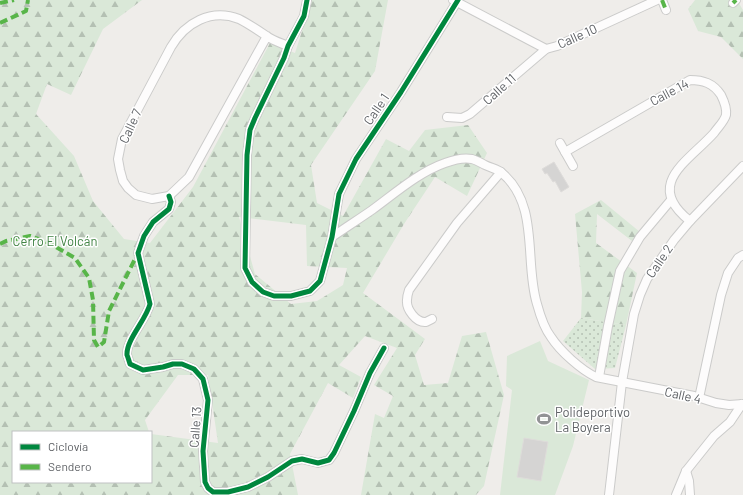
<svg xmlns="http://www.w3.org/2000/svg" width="743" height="495" font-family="Barlow,sans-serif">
	<defs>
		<pattern id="grass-dots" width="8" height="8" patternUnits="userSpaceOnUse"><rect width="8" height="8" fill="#dae8d8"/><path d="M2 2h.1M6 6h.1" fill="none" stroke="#b4c0b3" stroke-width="1.8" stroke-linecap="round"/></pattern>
		<pattern id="forest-firs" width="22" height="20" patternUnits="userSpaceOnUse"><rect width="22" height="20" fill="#dae8d8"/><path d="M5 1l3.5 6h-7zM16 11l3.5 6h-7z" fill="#b4c0b3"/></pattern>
	</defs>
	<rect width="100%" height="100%" fill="#efedea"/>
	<polygon fill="url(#grass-dots)" points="581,318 626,325 615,368 595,369 563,341"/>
	<g fill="url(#forest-firs)" fill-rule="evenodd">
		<path d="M0 0H142L103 29 71 95 47 84 36 114 74 156 93 201 124 239 150 243 193 187 270 43 295 53 312 0H388L375 71 311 165 317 203 343 216 386 139 409 151 425 130 468 125 487 153 467 196 435 177 404 224 363 293 425 339 415 355 424 385 448 383 462 336 486 332 504 395 484 486 476 495H361L375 414 384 418 393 396 374 385 397 348 365 336 339 365 361 377 353 398 328 383 290 454 298 495H0ZM239 217 306 225 307 266 347 268 343 285 317 301 291 304 255 274ZM178 375H208L218 443 151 434V482H13V432H149L145 420Z"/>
		<polygon points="695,0 737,0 743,10 743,59 721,37 698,31 688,9"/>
		<polygon points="601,200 640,232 632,241 597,214 596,243 637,273 626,325 581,318 582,292 575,214"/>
	</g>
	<polygon fill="#dae8d8" points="540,341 548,361 589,380 573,446 555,495 500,495 512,390 506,386 507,356"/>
	<g fill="#d5d4d3" stroke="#dedcda">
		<polygon points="554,162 569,187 561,192 555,181 553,182 547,173 545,174 542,169"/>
		<polygon points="524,438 548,442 541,481 517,477"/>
	</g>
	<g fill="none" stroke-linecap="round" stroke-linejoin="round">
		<defs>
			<g id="minor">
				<polyline points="307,0 304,16 288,46 284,58 255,118 250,130 247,155 245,268 252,282 263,292 274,296 291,296 310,291 320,281 332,237 339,194 356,159 401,92 458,0"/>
				<polyline points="453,0 546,49"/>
				<polyline points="662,0 666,10"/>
				<polyline points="733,3 736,0"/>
				<path d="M267 36 189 177 169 196 152 199 136 195 128 188 123 181 120 170 118 159 122 139 171 47C185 23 211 8 239 19 249 24 259 31 268 37 274 41 281 43 288 46"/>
				<polyline points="447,117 462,118 470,114 546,49 557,46 657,0"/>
				<polyline points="560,143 573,166"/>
				<path d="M565 152 690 80C703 80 713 83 721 95 724 101 727 108 726 115 724 122 718 127 714 133 689 161 643 184 690 221"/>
				<path d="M169 196 171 202 169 209 153 222 144 236 138 253 150 304C146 320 126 340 127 355 128 357 129 361 130 364L143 370 163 367 173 364H182L194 369 203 379 208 400 203 451 205 482 208 488 213 492H228L248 487 268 477 292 461 302 459 318 463 329 460 334 453 354 411 370 373 384 348"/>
				<path d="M332 237C345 228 359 219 372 210 394 194 419 172 445 163 453 160 463 157 472 159 476 160 481 163 485 165 491 168 498 169 502 173 540 205 524 262 537 304 540 315 544 328 551 337 560 351 581 370 596 377L694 396 716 403 729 405 743 404"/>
				<path d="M432 319C430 320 428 321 426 322 416 323 406 309 407 300 407 297 408 293 409 290L457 223 501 172"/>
				<polyline points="599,377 608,326 620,271 640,237 671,200"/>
				<polyline points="699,398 721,295 728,273 738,258 743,255"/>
				<polyline points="686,471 689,481 690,495"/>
				<polyline points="609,495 622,382 634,314 640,295 647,279 674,240 690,221 743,166"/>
				<polyline points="676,495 686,471 714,436 730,422 742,404"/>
			</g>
		</defs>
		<use href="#minor" stroke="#cbcbca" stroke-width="10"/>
		<use href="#minor" stroke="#fdfcfc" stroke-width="8"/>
		<g stroke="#58b549" stroke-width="4" stroke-dasharray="8 4" stroke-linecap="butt">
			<polyline points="662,0 666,10"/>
			<polyline points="0,3 14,0"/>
			<polyline points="733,3 736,0"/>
			<polyline points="0,23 26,11 28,0"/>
			<polyline points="0,244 6,241 30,236 47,242 75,258 89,278 93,300 94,340 98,347 104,342 109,311 138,253"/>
		</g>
		<defs>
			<g id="cycleway">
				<polyline points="307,0 304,16 288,46 284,58 255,118 250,130 247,155 245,268 252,282 263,292 274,296 291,296 310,291 320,281 332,237 339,194 356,159 401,92 458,0"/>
				<path d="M169 196 171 202 169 209 153 222 144 236 138 253 150 304C146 320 126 340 127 355 128 357 129 361 130 364L143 370 163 367 173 364H182L194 369 203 379 208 400 203 451 205 482 208 488 213 492H228L248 487 268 477 292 461 302 459 318 463 329 460 334 453 354 411 370 373 384 348"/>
			</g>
		</defs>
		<use href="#cycleway" stroke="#fff" stroke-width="8"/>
		<use href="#cycleway" stroke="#00873e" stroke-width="5"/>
	</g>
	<defs>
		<symbol id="stadium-bare" viewBox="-9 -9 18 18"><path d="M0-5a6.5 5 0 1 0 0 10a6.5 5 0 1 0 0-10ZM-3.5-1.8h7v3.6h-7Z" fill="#929395" stroke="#fff" stroke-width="2.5" paint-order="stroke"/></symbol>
	</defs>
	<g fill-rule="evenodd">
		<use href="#stadium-bare" x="534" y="409" width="20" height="20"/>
	</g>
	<g text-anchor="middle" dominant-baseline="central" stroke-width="3" stroke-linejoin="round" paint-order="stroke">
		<g font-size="13" fill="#606367" stroke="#fff">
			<text transform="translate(577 36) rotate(-24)">Calle 10</text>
			<text transform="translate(499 89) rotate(-42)">Calle 11</text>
			<text transform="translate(669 92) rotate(-28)">Calle 14</text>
			<text transform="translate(376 109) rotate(-56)">Calle 1</text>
			<text transform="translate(130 126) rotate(-65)">Calle 7</text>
			<text transform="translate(659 261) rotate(-56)">Calle 2</text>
			<text transform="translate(683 395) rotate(13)">Calle 4</text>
			<text transform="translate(195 427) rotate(-86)">Calle 13</text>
		</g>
		<g font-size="13" fill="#428445" stroke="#fff">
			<text x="55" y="241">Cerro El Volcán</text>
		</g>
		<g font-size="13" fill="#606367" stroke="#fff" text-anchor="start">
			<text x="555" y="412">Polideportivo<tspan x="555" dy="15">La Boyera</tspan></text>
		</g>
	</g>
	<rect x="12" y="431" width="140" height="52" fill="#ffffff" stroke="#bfc1c2"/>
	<rect x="20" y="444" width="20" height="6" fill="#00873e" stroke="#bfc1c2"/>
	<text x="48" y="451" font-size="12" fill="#606367">Ciclovía</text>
	<rect x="20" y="464" width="20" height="6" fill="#58b549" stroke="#bfc1c2"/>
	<text x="48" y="471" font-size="12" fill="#606367">Sendero</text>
</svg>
